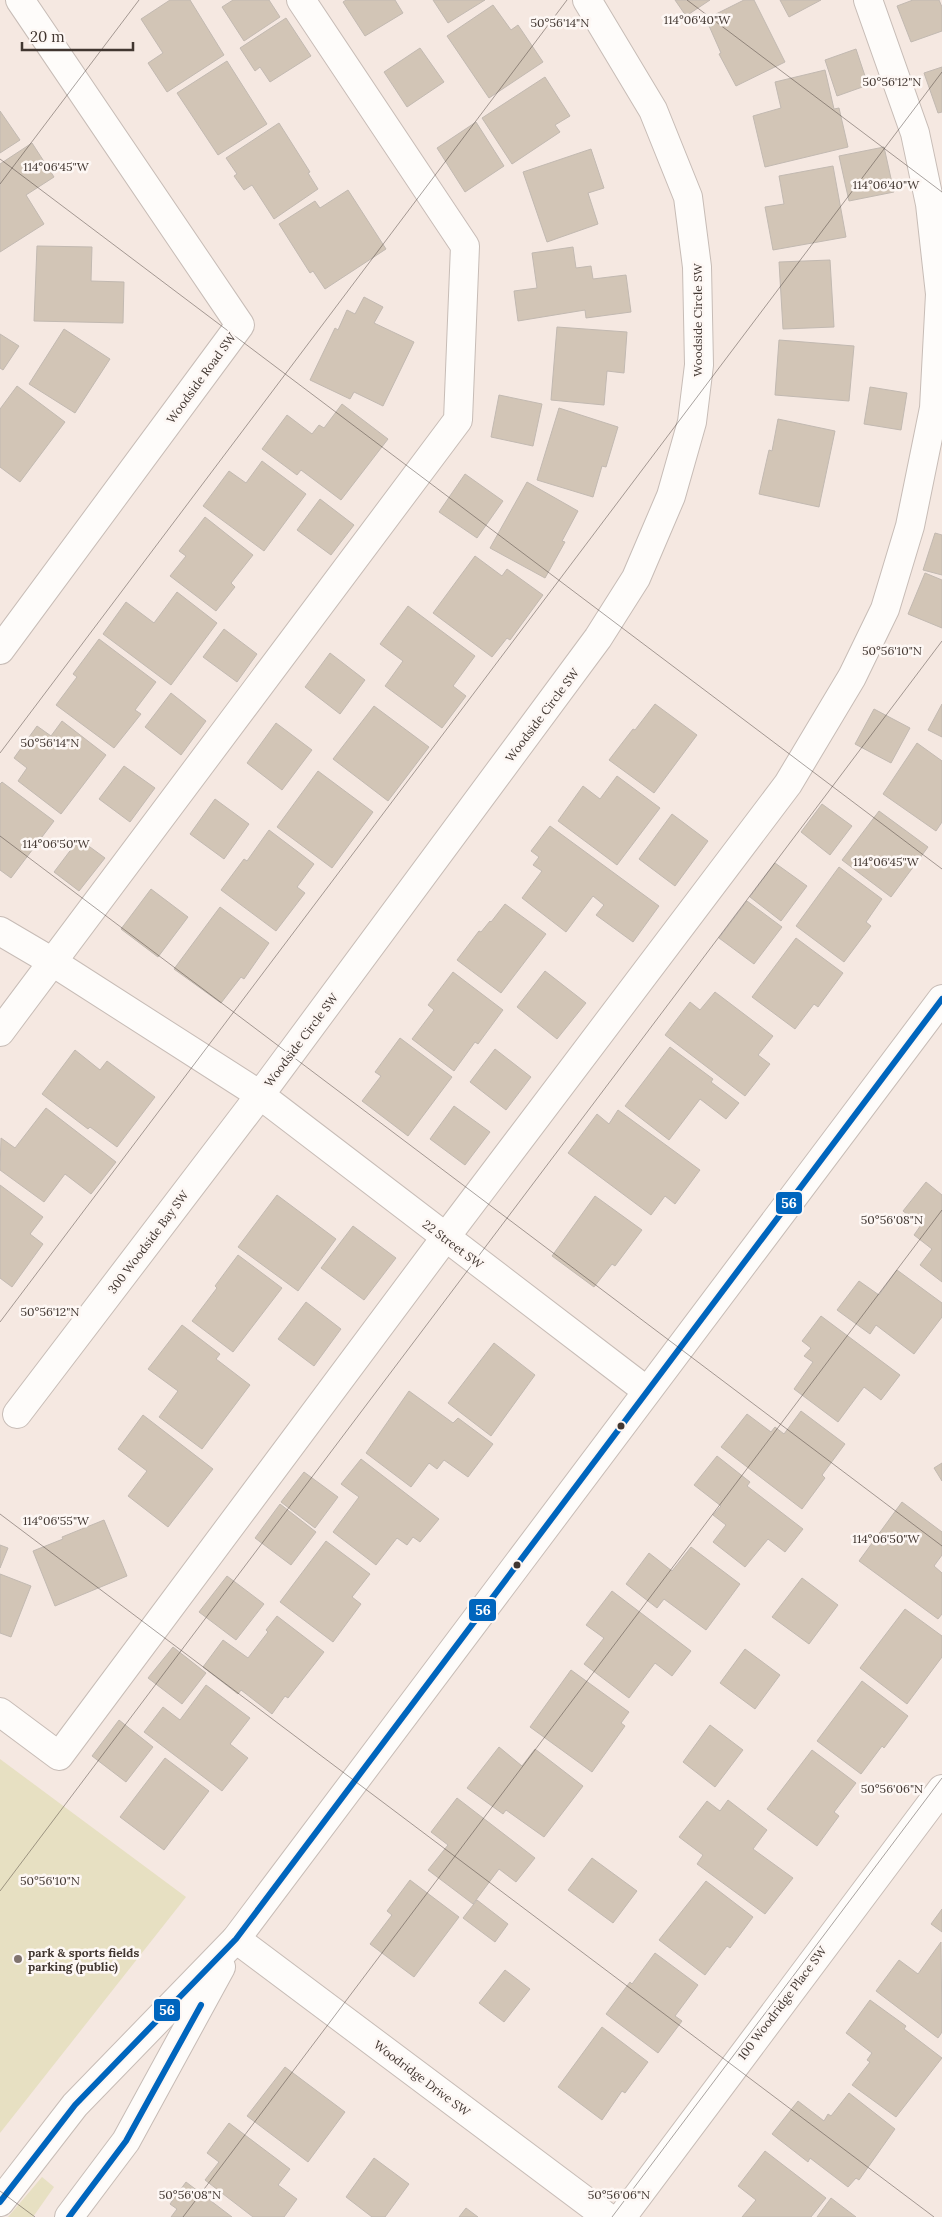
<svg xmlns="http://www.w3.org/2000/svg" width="942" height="2217" font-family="Lora,serif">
	<rect width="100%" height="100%" fill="#f5e8e1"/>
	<g fill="#e7e0c2">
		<polygon points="0,1759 186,1897 0,2133"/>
		<polygon points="42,2177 54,2187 33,2217 8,2217"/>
	</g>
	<g fill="#d2c5b6" stroke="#c2b9b1">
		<polygon points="170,0 190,0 224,55 167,92 148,63 163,53 141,19"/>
		<polygon points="233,0 269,0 280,17 244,41 222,7"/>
		<polygon points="346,0 395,0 403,13 365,36 343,2"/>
		<polygon points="433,0 485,0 448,23"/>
		<polygon points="675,0 710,0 686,16"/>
		<polygon points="744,0 754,0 785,62 736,86 719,54 721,53 706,19"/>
		<polygon points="780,0 821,0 789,17"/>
		<polygon points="913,0 939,0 942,7 942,31 911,42 897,6"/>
		<polygon points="493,5 511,30 518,25 543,62 489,98 447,36"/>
		<polygon points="286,18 311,56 270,82 260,67 255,71 240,48"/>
		<polygon points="420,48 444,82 407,107 384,72"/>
		<polygon points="856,49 868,85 837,96 825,60"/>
		<polygon points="227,61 267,124 218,155 177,93"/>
		<polygon points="942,67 942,112 938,113 924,73"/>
		<polygon points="825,70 834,109 839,108 848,147 765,167 753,116 781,108 775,82"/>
		<polygon points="545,77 570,116 555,125 560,132 512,164 482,118"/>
		<polygon points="0,111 20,140 0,153"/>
		<polygon points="476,122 504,166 465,192 437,148"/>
		<polygon points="279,123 310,172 308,173 318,189 274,219 252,185 244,190 234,176 237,174 226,158"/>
		<polygon points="32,143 54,177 26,195 44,224 0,252 0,164"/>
		<polygon points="884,147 894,192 849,201 839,156"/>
		<polygon points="591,149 604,188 588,193 598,224 547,242 523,172"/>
		<polygon points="833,166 846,237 773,250 765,207 784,204 779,176"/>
		<polygon points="348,190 386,249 325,289 313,271 310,273 279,224 315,201 320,208"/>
		<polygon points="37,246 92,247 91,281 124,282 123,323 34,321"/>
		<polygon points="573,247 576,268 591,266 593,279 626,275 631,312 586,318 585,310 518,321 514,291 537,288 532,253"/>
		<polygon points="830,260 834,327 783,329 779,262"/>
		<polygon points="364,297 383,307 374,323 414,342 383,406 354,392 350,399 310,380 335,328 338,330 347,310 355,314"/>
		<polygon points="557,327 627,332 624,373 607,371 604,405 551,400"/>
		<polygon points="64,329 110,359 75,413 29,384"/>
		<polygon points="0,334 19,346 3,370 0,368"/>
		<polygon points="779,340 854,346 849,401 775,395"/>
		<polygon points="17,386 65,422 20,482 0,467 0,409"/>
		<polygon points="870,387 907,393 901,430 864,424"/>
		<polygon points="499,395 542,404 533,446 491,437"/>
		<polygon points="342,404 388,439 341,500 301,470 297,475 262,449 287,415 312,434 319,425 324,428"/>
		<polygon points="559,408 618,427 606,467 602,466 593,497 537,480"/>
		<polygon points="778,419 835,431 819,507 759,494 769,450 772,451"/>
		<polygon points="262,461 306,494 264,551 203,506 229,471 246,483"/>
		<polygon points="465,474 503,501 477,538 439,512"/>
		<polygon points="527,482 578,511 562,541 565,542 545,578 490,548"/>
		<polygon points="320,499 354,525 331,555 297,530"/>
		<polygon points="205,517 253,555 231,583 235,587 216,611 170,576 186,556 179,551"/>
		<polygon points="935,533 942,535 942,575 923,570"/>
		<polygon points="475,556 502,576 507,569 543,595 510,640 507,638 492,657 433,613"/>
		<polygon points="925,573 942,580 942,628 908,614"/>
		<polygon points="177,592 217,623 171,685 103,634 126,602 154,623"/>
		<polygon points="408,606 475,656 453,686 466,696 442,728 385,686 403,661 380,644"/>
		<polygon points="224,629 257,654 237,682 203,657"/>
		<polygon points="99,639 156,682 135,710 141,714 114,748 56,705 77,677 73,674"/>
		<polygon points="330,653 365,680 340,714 305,687"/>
		<polygon points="171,693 206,721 181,755 145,727"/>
		<polygon points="655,704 697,735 654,793 609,760 633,729 635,730"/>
		<polygon points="942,704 942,737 928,730"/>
		<polygon points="374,706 429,747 388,801 333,759"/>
		<polygon points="874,709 910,728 891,763 855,744"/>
		<polygon points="62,721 106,755 61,814 18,781 27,768 14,758 37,726 51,736"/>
		<polygon points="276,723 312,750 282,790 247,763"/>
		<polygon points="917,743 942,761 942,822 936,831 883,794"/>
		<polygon points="124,766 155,788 130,822 99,799"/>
		<polygon points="318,771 373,812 332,868 277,827"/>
		<polygon points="617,776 660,808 617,865 558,821 583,786 600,799"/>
		<polygon points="2,782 54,821 11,878 0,870 0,784"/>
		<polygon points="215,799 249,824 224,859 190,834"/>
		<polygon points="822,804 852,826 830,855 801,832"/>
		<polygon points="879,811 928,847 891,897 842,860"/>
		<polygon points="672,814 708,841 675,886 639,859"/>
		<polygon points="550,826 659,906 633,942 596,915 604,905 593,896 566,932 522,898 542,871 533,865 539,857 531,851"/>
		<polygon points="269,830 314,864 297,887 305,893 276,931 221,890 244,859 247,861"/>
		<polygon points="79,839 105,858 79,891 54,872"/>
		<polygon points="775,863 807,886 781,921 750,897"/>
		<polygon points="839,867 882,899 866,922 871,926 844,962 796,926"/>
		<polygon points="151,889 188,917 158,957 121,929"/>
		<polygon points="747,901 782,927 754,964 719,938"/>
		<polygon points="505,904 546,934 501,993 457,960 479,931 481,932 490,921 491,922"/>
		<polygon points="220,907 269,943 244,979 241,977 221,1003 174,969"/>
		<polygon points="796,938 843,973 818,1007 814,1004 795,1029 752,997"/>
		<polygon points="545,971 586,1003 557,1039 517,1007"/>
		<polygon points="453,972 503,1010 478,1044 475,1042 454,1071 412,1039 434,1010 428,1005"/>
		<polygon points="715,992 773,1036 758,1055 770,1064 745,1096 665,1035 690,1002 700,1010"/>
		<polygon points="400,1038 452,1077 408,1136 362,1101 381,1076 375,1072"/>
		<polygon points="670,1047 713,1079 711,1082 739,1103 726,1119 700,1099 669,1140 625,1106"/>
		<polygon points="495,1049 531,1077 506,1110 470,1082"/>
		<polygon points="75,1050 100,1070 107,1061 155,1097 117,1147 90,1127 88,1129 42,1094"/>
		<polygon points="454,1106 490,1132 465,1165 430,1139"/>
		<polygon points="46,1108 116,1162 91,1194 65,1174 44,1202 0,1170 1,1138 15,1148"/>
		<polygon points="618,1110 700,1170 675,1204 665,1196 651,1215 568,1153 597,1114 609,1124"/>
		<polygon points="926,1182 942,1195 942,1282 920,1265 932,1249 914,1235 921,1225 903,1211"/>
		<polygon points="0,1185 43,1217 30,1234 43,1244 12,1287 0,1278"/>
		<polygon points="277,1195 336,1239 298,1291 238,1247"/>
		<polygon points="595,1196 642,1230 615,1266 612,1264 594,1287 552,1256"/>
		<polygon points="353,1226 396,1258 364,1300 321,1268"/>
		<polygon points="238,1255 282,1288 233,1352 192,1321 217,1288 215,1286"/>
		<polygon points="897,1270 942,1303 942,1317 914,1354 876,1325 870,1334 837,1310 859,1281 879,1295"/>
		<polygon points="306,1302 341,1329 314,1366 278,1339"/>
		<polygon points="821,1316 900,1375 881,1400 864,1387 838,1422 794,1389 813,1362 804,1356 811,1348 802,1341"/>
		<polygon points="182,1325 220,1354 216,1359 250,1385 202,1449 159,1417 178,1391 148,1369"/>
		<polygon points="494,1343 535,1375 491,1436 448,1403"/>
		<polygon points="409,1391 453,1423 458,1418 493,1444 468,1477 444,1460 437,1469 429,1463 411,1487 366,1453"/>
		<polygon points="801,1411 845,1444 822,1475 825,1478 802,1509 721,1447 747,1414 771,1432 775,1427 784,1434"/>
		<polygon points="143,1415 213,1469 168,1527 128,1496 147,1471 118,1449"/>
		<polygon points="717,1456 750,1482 747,1486 803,1529 785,1552 768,1539 745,1567 713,1542 726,1525 713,1515 721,1506 694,1485"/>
		<polygon points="361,1459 439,1519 420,1542 413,1537 407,1545 397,1538 376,1565 333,1532 359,1497 341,1484"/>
		<polygon points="942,1463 942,1481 934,1468"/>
		<polygon points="304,1472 338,1497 315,1528 281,1502"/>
		<polygon points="902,1502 942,1532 942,1555 934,1566 942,1573 942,1614 938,1619 859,1561"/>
		<polygon points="280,1504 316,1532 291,1565 255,1538"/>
		<polygon points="104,1520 127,1576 55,1606 33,1551 63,1539 62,1537"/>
		<polygon points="326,1541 370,1574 352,1597 361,1604 333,1642 280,1602"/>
		<polygon points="0,1545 8,1548 0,1568"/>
		<polygon points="691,1547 740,1584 706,1630 664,1599 657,1608 626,1584 649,1553 672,1571"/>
		<polygon points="0,1574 31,1586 11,1637 0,1633"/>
		<polygon points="227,1576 264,1604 236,1640 199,1612"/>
		<polygon points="802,1578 838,1605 809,1644 772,1617"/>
		<polygon points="612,1591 691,1651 672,1676 655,1663 629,1698 584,1664 604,1638 586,1625"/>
		<polygon points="905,1609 942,1636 942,1657 907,1704 860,1668"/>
		<polygon points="277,1616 324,1652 288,1698 285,1696 272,1714 241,1690 238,1694 203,1667 223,1640 248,1658 268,1632 266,1630"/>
		<polygon points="173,1647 206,1673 182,1704 148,1678"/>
		<polygon points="745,1649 780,1675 755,1709 720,1683"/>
		<polygon points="571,1670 629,1712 621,1723 625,1726 592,1772 530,1727"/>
		<polygon points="862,1681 908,1716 884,1748 882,1746 861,1774 817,1741"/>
		<polygon points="206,1685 250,1718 230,1744 248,1758 222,1791 144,1732 163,1707 180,1720"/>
		<polygon points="119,1720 153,1747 126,1782 92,1756"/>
		<polygon points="710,1725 743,1750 715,1787 683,1762"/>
		<polygon points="499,1747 522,1766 535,1749 583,1786 544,1837 506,1810 503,1814 467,1788"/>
		<polygon points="812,1750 856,1783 834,1812 839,1816 817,1846 767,1809"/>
		<polygon points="165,1758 209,1791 164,1850 120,1817"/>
		<polygon points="457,1798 535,1858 516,1882 499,1869 473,1904 428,1870 448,1845 431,1832"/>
		<polygon points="728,1800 767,1830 753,1849 793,1878 765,1914 697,1864 703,1855 679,1837 707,1801 720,1811"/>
		<polygon points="592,1858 637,1891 613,1923 568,1890"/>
		<polygon points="410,1880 459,1917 414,1977 370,1944 392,1915 387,1911"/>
		<polygon points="706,1881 753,1917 730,1948 727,1946 705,1975 659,1940"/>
		<polygon points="477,1900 508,1924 495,1942 463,1918"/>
		<polygon points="942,1909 942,1932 931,1924"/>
		<polygon points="941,1942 942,2032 938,2038 876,1991 899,1960 918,1974"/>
		<polygon points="655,1953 698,1985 675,2016 682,2021 658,2053 606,2014 630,1982 632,1984"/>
		<polygon points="505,1970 530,1989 504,2022 479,2003"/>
		<polygon points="870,2000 906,2026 904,2029 942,2058 896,2117 852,2085 870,2062 867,2060 872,2053 846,2033"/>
		<polygon points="602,2027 648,2062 625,2093 622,2091 602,2120 558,2087"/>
		<polygon points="285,2067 345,2112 308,2162 247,2116"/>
		<polygon points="849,2093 895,2129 859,2180 856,2178 848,2187 810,2158 808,2162 772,2134 798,2101 824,2121 828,2114 831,2116"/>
		<polygon points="229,2123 290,2169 278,2185 297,2199 284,2217 253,2217 205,2180 219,2162 207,2153"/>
		<polygon points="765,2151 826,2198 811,2217 742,2217 756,2200 738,2186"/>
		<polygon points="374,2158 409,2184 385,2217 372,2217 346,2197"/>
		<polygon points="186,2182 232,2217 171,2217 177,2209 170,2204"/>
		<polygon points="831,2198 856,2217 817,2217"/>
		<polygon points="466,2208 478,2217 459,2217"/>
	</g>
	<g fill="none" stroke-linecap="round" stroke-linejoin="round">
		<defs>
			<g id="minor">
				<polyline points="0,650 240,325 20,0"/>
				<polyline points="0,931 51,961 260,1095 598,638 636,578 671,496 692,422 699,365 697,267 688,197 653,110 587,0"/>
				<polyline points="0,1032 458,420 465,246 301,0"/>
				<polyline points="17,1414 260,1095 647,1391"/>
				<polyline points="0,1712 59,1756 445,1238 788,784 852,677 885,609 910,526 934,408 940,294 930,204 915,133 868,0"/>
				<polyline points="236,1939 607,2217"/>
				<polyline points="0,2202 75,2105 236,1939 942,999"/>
				<polyline points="69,2217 126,2141 221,1967"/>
				<polyline points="622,2217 942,1789"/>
			</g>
		</defs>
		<use href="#minor" stroke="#c7bcb6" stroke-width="30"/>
		<use href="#minor" stroke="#fefcfa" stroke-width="28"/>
		<defs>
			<g id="bus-1">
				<polyline points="0,2202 75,2105 236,1939 942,999"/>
				<polyline points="69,2217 126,2141 201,2005"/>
			</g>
		</defs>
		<use href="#bus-1" stroke="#fdf7f4" stroke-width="10"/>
		<use href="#bus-1" stroke="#0065bd" stroke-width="6"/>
	</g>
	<path fill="none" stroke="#413630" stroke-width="1" stroke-opacity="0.45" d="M687 0 942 192M0 159 942 869M0 184 139 0M0 753 567 0M0 836 942 1546M0 1322 942 72M0 1514 934 2217M0 1891 942 641M0 2191 35 2217M183 2217 942 1210M612 2217 942 1778"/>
	<g fill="#413630" stroke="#fdf7f4" stroke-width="2">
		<circle cx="621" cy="1426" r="4.5"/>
		<circle cx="517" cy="1565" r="4.5"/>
	</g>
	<circle fill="#80746e" stroke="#fdf7f4" stroke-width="2" cx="18" cy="1959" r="5"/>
	<g text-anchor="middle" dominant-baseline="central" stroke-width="5" stroke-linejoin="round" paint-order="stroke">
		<g font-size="12" fill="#413630" stroke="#fdf7f4">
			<text transform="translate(697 320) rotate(-90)">Woodside Circle SW</text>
			<text transform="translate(201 378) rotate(-54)">Woodside Road SW</text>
			<text transform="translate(542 715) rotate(-53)">Woodside Circle SW</text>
			<text transform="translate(301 1040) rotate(-53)">Woodside Circle SW</text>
			<text transform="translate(148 1242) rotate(-53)">300 Woodside Bay SW</text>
			<text transform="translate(453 1244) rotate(37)">22 Street SW</text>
			<text transform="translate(782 2003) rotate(-53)">100 Woodridge Place SW</text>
			<text transform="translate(422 2078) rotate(37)">Woodridge Drive SW</text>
		</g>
		<g font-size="12" font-weight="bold" fill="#413630" stroke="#fdf7f4" text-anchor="start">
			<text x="28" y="1952">park &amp; sports fields<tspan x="28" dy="14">parking (public)</tspan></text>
		</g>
	</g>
	<g font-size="12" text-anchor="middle" fill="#413630" stroke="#fdf7f4" stroke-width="5" stroke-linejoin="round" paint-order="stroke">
		<text x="697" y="24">114°06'40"W</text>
		<text x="560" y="27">50°56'14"N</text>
		<text x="892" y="86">50°56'12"N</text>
		<text x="56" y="171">114°06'45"W</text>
		<text x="886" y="189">114°06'40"W</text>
		<text x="892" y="655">50°56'10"N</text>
		<text x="50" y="747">50°56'14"N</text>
		<text x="56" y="848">114°06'50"W</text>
		<text x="886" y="866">114°06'45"W</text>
		<text x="892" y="1224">50°56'08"N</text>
		<text x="50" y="1316">50°56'12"N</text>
		<text x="56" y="1525">114°06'55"W</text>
		<text x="886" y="1543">114°06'50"W</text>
		<text x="892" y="1793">50°56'06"N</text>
		<text x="50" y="1885">50°56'10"N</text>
		<text x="190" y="2199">50°56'08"N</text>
		<text x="619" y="2199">50°56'06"N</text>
	</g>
	<g stroke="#fdf7f4" stroke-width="2">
		<rect x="775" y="1191" width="28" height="24" rx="5" fill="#0065bd"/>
		<rect x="468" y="1598" width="29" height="24" rx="5" fill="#0065bd"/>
		<rect x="153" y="1998" width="28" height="24" rx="5" fill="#0065bd"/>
	</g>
	<g font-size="14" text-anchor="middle" font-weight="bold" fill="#fff">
		<text x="789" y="1208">56</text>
		<text x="483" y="1615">56</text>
		<text x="167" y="2015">56</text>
	</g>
	<path d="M22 42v8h111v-8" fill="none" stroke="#413630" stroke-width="2.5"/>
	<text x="30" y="42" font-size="15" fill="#413630" stroke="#fdf7f4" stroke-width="4" paint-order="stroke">20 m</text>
</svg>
